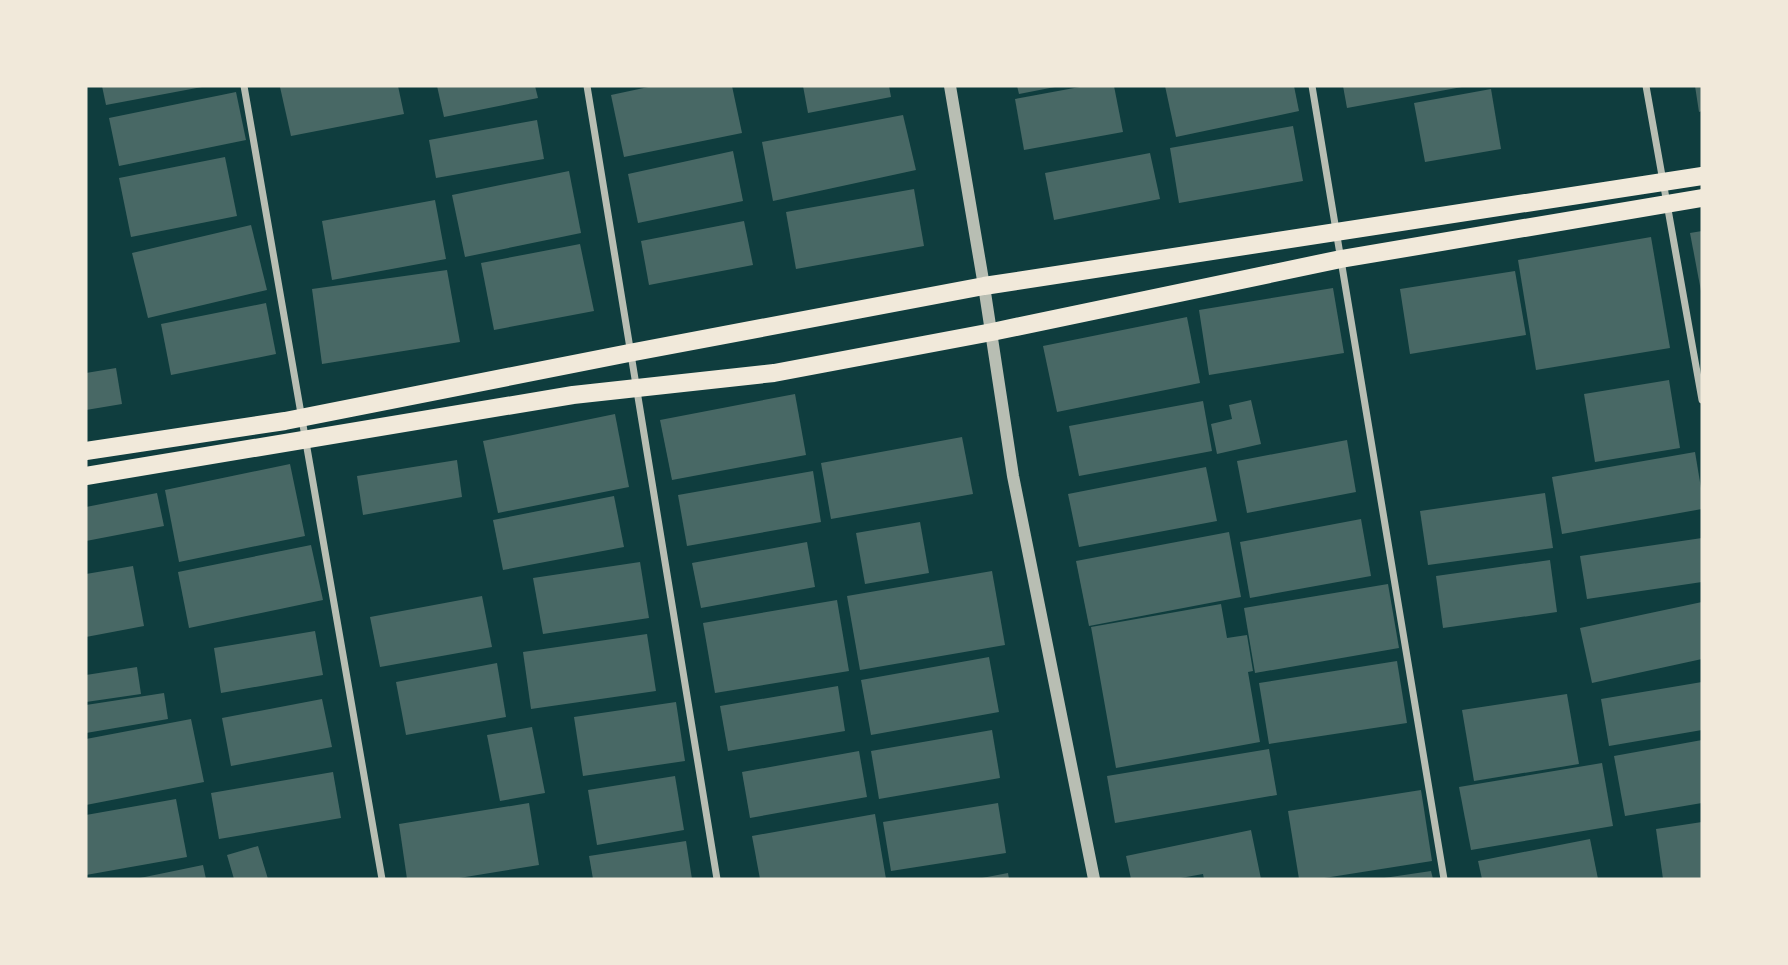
<svg xmlns="http://www.w3.org/2000/svg" width="1788" height="965" font-family="Arial,sans-serif">
	<rect width="100%" height="100%" fill="#0f3d3e"/>
	<g fill="#486865">
		<polygon points="102,86 201,86 202,87 106,105"/>
		<polygon points="288,86 398,86 404,114 291,136 280,87"/>
		<polygon points="437,86 535,86 538,98 444,117"/>
		<polygon points="653,86 732,86 742,133 624,157 611,95"/>
		<polygon points="803,86 889,86 891,97 808,113"/>
		<polygon points="1017,86 1055,86 1055,87 1019,94"/>
		<polygon points="1085,86 1114,86 1123,132 1024,150 1015,99"/>
		<polygon points="1165,86 1294,86 1299,111 1176,137"/>
		<polygon points="1343,86 1461,86 1462,87 1347,108"/>
		<polygon points="1695,86 1702,86 1702,111 1699,112"/>
		<polygon points="1491,89 1501,149 1425,162 1414,103"/>
		<polygon points="236,92 246,140 119,166 109,118"/>
		<polygon points="903,115 916,170 773,201 762,142"/>
		<polygon points="537,120 544,159 436,178 429,140"/>
		<polygon points="1293,126 1303,181 1179,203 1170,148"/>
		<polygon points="733,151 743,201 638,223 628,174"/>
		<polygon points="1150,153 1160,199 1054,220 1045,173"/>
		<polygon points="225,157 237,216 131,237 119,178"/>
		<polygon points="569,171 581,233 465,257 452,195"/>
		<polygon points="914,189 924,246 796,269 786,212"/>
		<polygon points="435,200 446,259 332,280 322,221"/>
		<polygon points="744,221 753,265 649,285 641,241"/>
		<polygon points="251,225 267,290 148,318 132,253"/>
		<polygon points="1702,231 1702,291 1701,291 1690,233"/>
		<polygon points="1651,237 1670,348 1536,370 1518,260"/>
		<polygon points="580,244 594,311 494,330 481,263"/>
		<polygon points="447,270 460,342 322,364 312,289"/>
		<polygon points="1515,271 1526,335 1410,354 1400,289"/>
		<polygon points="1333,288 1344,353 1209,375 1199,310"/>
		<polygon points="266,303 276,354 171,375 161,324"/>
		<polygon points="1187,317 1200,383 1057,412 1043,346"/>
		<polygon points="116,368 122,404 86,410 86,373"/>
		<polygon points="1669,380 1680,448 1595,462 1584,394"/>
		<polygon points="795,394 806,455 672,480 660,420"/>
		<polygon points="1251,400 1261,444 1217,454 1211,424 1232,419 1229,405"/>
		<polygon points="1203,401 1212,451 1079,476 1069,426"/>
		<polygon points="615,414 629,487 498,513 483,441"/>
		<polygon points="962,437 973,494 831,519 821,463"/>
		<polygon points="1347,440 1356,492 1247,513 1237,461"/>
		<polygon points="1695,452 1702,494 1702,509 1562,534 1552,477"/>
		<polygon points="457,460 462,497 363,515 357,476"/>
		<polygon points="290,464 305,536 179,562 165,490"/>
		<polygon points="1206,467 1217,521 1079,547 1068,494"/>
		<polygon points="813,471 821,522 687,546 678,495"/>
		<polygon points="157,493 164,526 86,541 86,507"/>
		<polygon points="1545,493 1553,548 1428,565 1420,511"/>
		<polygon points="614,496 624,547 503,570 493,520"/>
		<polygon points="1361,519 1371,576 1250,598 1240,542"/>
		<polygon points="920,522 929,573 865,584 856,533"/>
		<polygon points="1229,532 1241,597 1089,626 1076,561"/>
		<polygon points="1702,538 1702,582 1587,599 1580,556"/>
		<polygon points="807,542 815,587 701,608 692,563"/>
		<polygon points="311,545 323,600 189,628 178,572"/>
		<polygon points="1550,560 1557,612 1443,628 1436,576"/>
		<polygon points="640,562 649,618 543,634 533,578"/>
		<polygon points="133,566 144,626 86,637 86,574"/>
		<polygon points="992,571 1005,645 860,670 847,596"/>
		<polygon points="1388,584 1399,648 1255,673 1244,608"/>
		<polygon points="482,596 492,647 380,667 370,617"/>
		<polygon points="837,600 849,671 715,693 703,623"/>
		<polygon points="1702,602 1702,659 1592,683 1580,628"/>
		<polygon points="1221,604 1227,638 1247,635 1253,671 1248,672 1260,742 1116,768 1091,627"/>
		<polygon points="315,631 323,675 221,693 214,648"/>
		<polygon points="647,634 656,691 531,709 523,652"/>
		<polygon points="989,657 999,712 871,735 861,680"/>
		<polygon points="1397,661 1407,723 1269,744 1259,683"/>
		<polygon points="497,663 506,717 406,735 396,682"/>
		<polygon points="137,667 141,694 86,702 86,675"/>
		<polygon points="1702,682 1702,730 1609,746 1601,699"/>
		<polygon points="838,686 845,731 728,751 720,706"/>
		<polygon points="164,693 168,719 86,733 86,705"/>
		<polygon points="1567,694 1579,764 1474,781 1462,710"/>
		<polygon points="322,699 332,747 231,766 222,718"/>
		<polygon points="676,702 685,761 583,776 574,717"/>
		<polygon points="191,719 204,782 86,805 86,739"/>
		<polygon points="532,727 545,793 500,801 487,735"/>
		<polygon points="992,730 1000,778 879,799 871,751"/>
		<polygon points="1702,740 1702,803 1625,816 1614,756"/>
		<polygon points="1269,749 1277,795 1115,823 1107,776"/>
		<polygon points="859,751 867,797 750,818 742,772"/>
		<polygon points="1602,763 1613,826 1471,850 1459,787"/>
		<polygon points="333,772 341,818 219,839 211,793"/>
		<polygon points="675,776 684,830 597,845 588,790"/>
		<polygon points="1421,790 1432,861 1318,879 1299,879 1288,811"/>
		<polygon points="176,799 187,857 86,875 86,815"/>
		<polygon points="529,803 539,865 453,879 407,879 399,824"/>
		<polygon points="998,803 1006,853 891,871 883,822"/>
		<polygon points="875,814 886,879 760,879 752,836"/>
		<polygon points="1702,822 1702,879 1663,879 1656,829"/>
		<polygon points="1251,830 1261,879 1204,879 1203,874 1175,879 1131,879 1126,856"/>
		<polygon points="1590,839 1598,879 1482,879 1478,861"/>
		<polygon points="686,841 692,879 593,879 589,856"/>
		<polygon points="258,846 268,879 234,879 227,855"/>
		<polygon points="203,865 206,879 140,879 140,878"/>
		<polygon points="1431,871 1433,879 1384,879 1384,878"/>
		<polygon points="1008,873 1009,879 982,879 982,878"/>
	</g>
	<g fill="none" stroke-linecap="round" stroke-linejoin="round">
		<g stroke="#b8beb3" stroke-width="7">
			<polyline points="244,86 382,879"/>
			<polyline points="587,86 717,879"/>
			<polyline points="1312,86 1444,879"/>
			<polyline points="1646,86 1702,400"/>
		</g>
		<polyline stroke="#b8beb3" stroke-width="12" points="950,86 984,286 1013,476 1094,879"/>
		<g stroke="#f1e9da" stroke-width="18">
			<polyline points="86,451 285,421 629,353 984,286 1702,176"/>
			<polyline points="86,476 573,395 774,373 992,332 1341,259 1702,198"/>
		</g>
	</g>
	<rect width="1788" height="965" fill="none" stroke="#f1e9da" stroke-width="175"/>
</svg>
